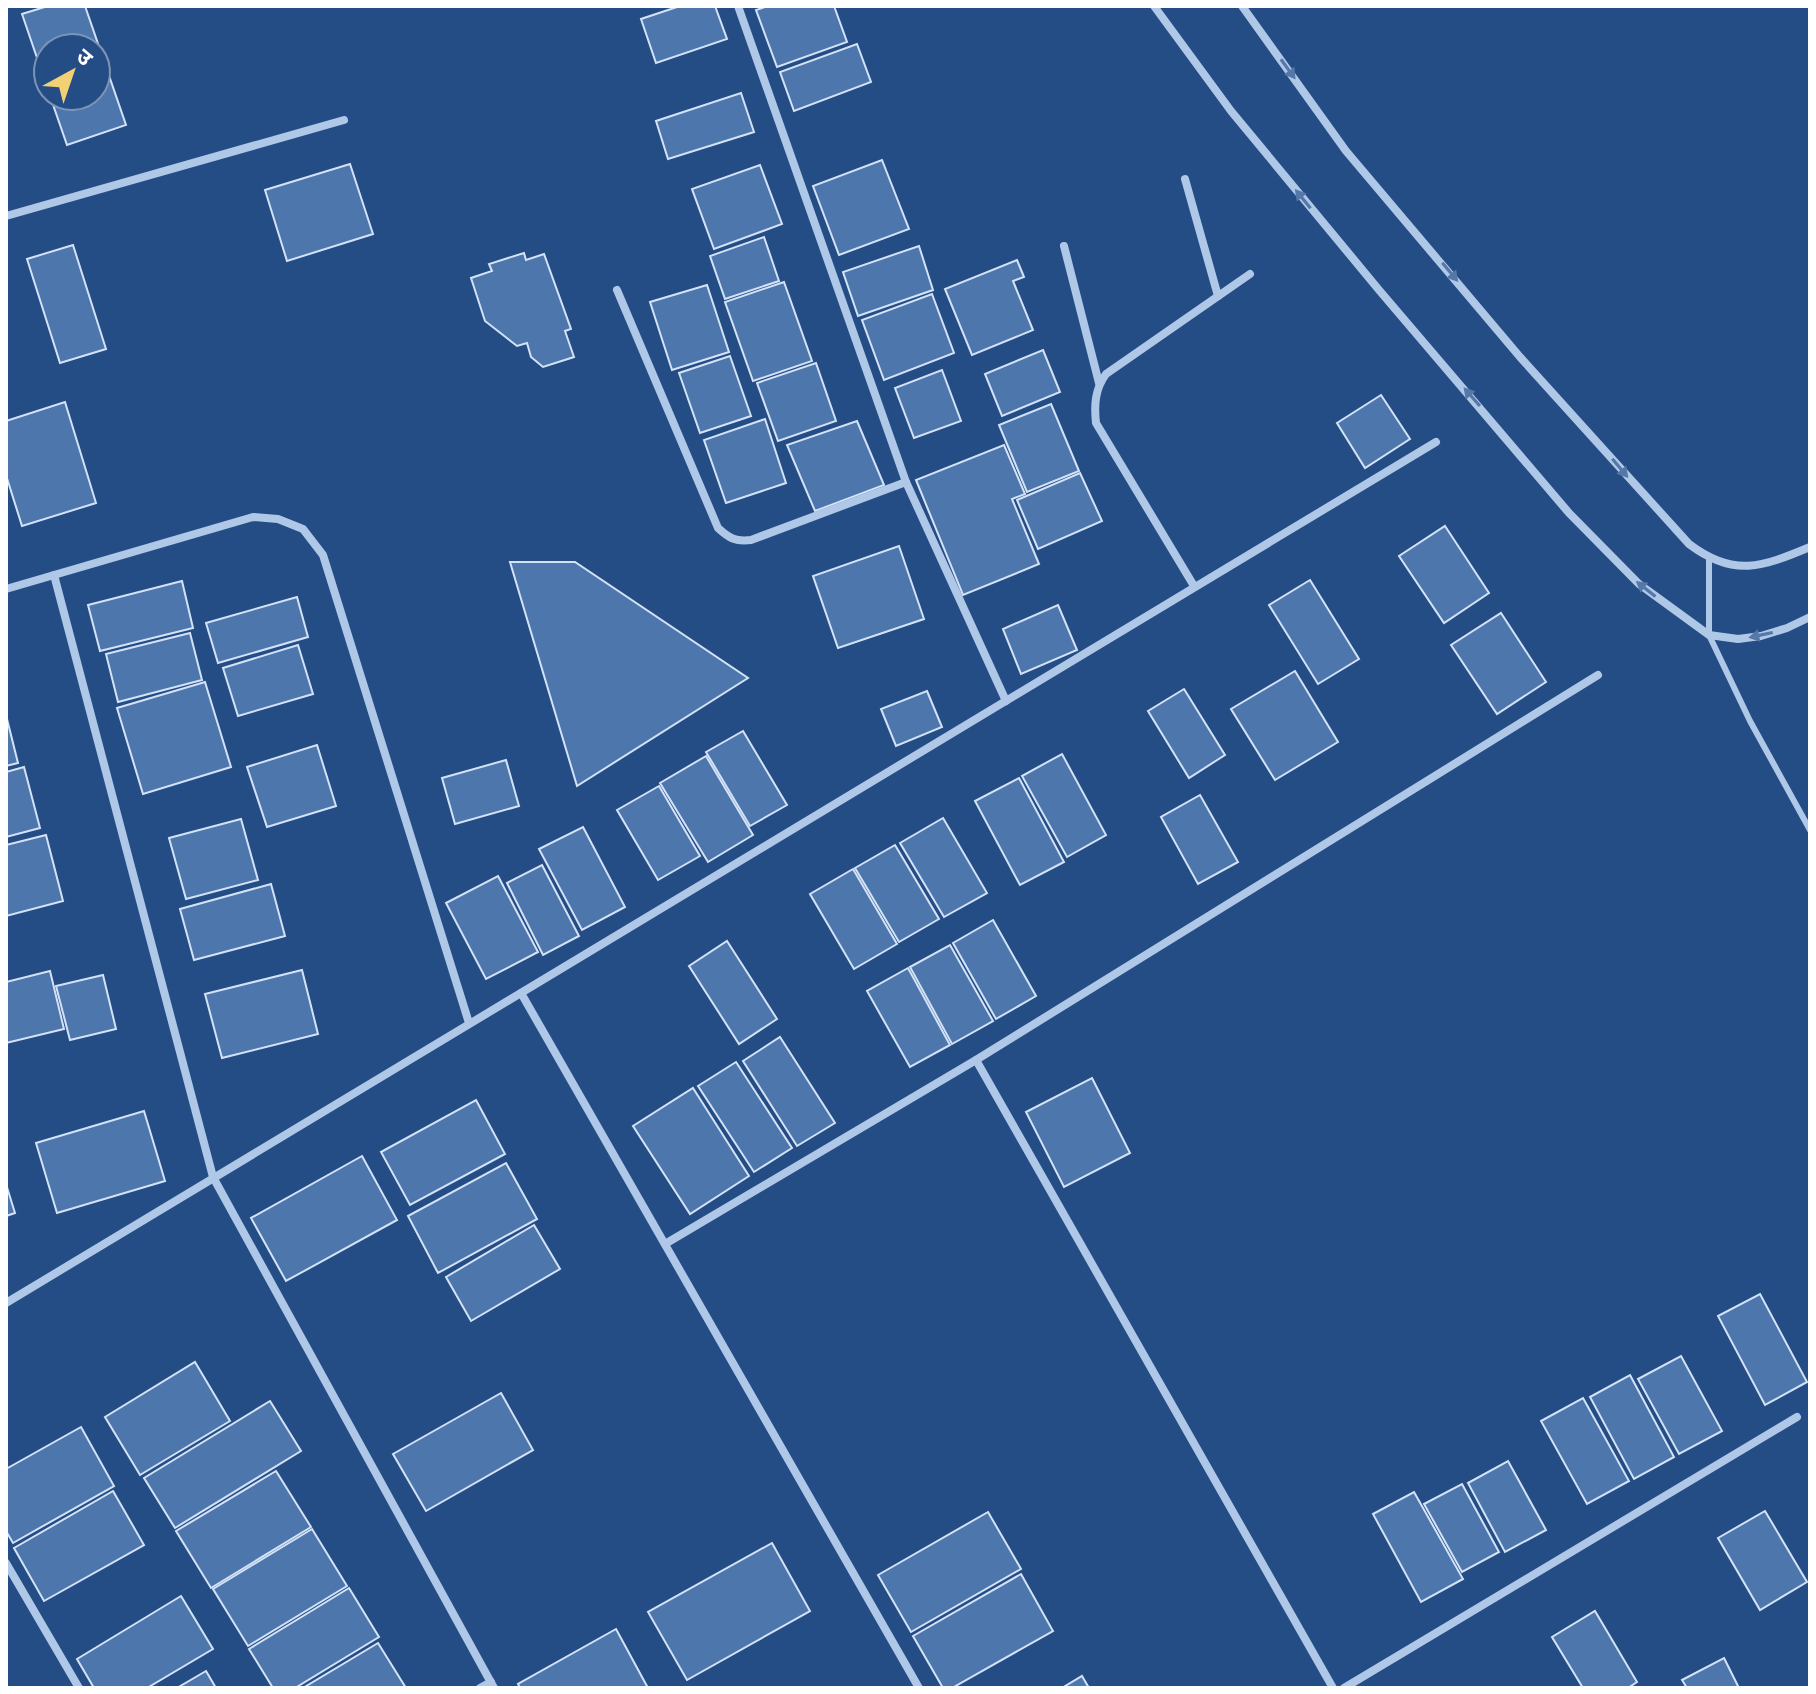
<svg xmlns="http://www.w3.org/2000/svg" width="1816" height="1694" font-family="'Fira Sans Condensed','Noto Sans Devanagari',sans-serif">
	<rect width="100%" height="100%" fill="#254d85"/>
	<g fill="#4d76ad" stroke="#d3e2f6" stroke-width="2">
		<polygon points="48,6 85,6 126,125 67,145 50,96 96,96 96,48 48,48 48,90 22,14"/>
		<polygon points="680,6 715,6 727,39 656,63 641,19"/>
		<polygon points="768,6 834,6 847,42 777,67 756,10"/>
		<polygon points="857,44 871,82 794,111 780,72"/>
		<polygon points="741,93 754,132 668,159 656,121"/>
		<polygon points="882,160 909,229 839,255 813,186"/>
		<polygon points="350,164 373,234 287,261 265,190"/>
		<polygon points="760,165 782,224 714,249 692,189"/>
		<polygon points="764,237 779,281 725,299 710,256"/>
		<polygon points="73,245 106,349 60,363 27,259"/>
		<polygon points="919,246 933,290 858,316 843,272"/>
		<polygon points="524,253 526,260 544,254 571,329 565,331 574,357 543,367 531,357 527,343 517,346 485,321 471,278 492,271 489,264"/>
		<polygon points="1017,260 1024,277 1013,281 1033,330 972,355 945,289"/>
		<polygon points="784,282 812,361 753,381 725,302"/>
		<polygon points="707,285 729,352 672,370 650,302"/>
		<polygon points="932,294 954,353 884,380 862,320"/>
		<polygon points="1043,350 1060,392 1002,416 985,374"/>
		<polygon points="730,356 751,416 700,433 679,373"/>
		<polygon points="816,363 836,421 778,441 757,383"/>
		<polygon points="942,370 961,421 914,438 895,388"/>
		<polygon points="1381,395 1410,439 1365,468 1337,423"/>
		<polygon points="65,402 96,503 22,526 6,475 6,421"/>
		<polygon points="1051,404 1079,471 1027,492 999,425"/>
		<polygon points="765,419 786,483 726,503 704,440"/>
		<polygon points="857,421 884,485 815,511 787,445"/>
		<polygon points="1004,445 1025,494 1012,499 1039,564 963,595 916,480"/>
		<polygon points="1080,473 1102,521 1038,549 1017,500"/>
		<polygon points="1445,526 1489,593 1444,623 1399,556"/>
		<polygon points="899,546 924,619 838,648 813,576"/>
		<polygon points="510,562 575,562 748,678 577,786"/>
		<polygon points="1310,580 1359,659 1318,684 1269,605"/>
		<polygon points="182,581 193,628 100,651 88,605"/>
		<polygon points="297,597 308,637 218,663 206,623"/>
		<polygon points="1058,605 1077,650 1021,674 1003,629"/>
		<polygon points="1501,613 1546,682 1497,714 1451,645"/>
		<polygon points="190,633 202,680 118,702 106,654"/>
		<polygon points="298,645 313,694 238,716 223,668"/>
		<polygon points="1295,671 1338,742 1275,780 1231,709"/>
		<polygon points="205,682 231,767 143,794 117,708"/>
		<polygon points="1184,689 1225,755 1189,778 1148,711"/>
		<polygon points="927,691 942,727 896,746 881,709"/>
		<polygon points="6,715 18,763 6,766"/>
		<polygon points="743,731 787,805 750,826 706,752"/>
		<polygon points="317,745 336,806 267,827 247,767"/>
		<polygon points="1062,754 1106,835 1067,857 1022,776"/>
		<polygon points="706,756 753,835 708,862 660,783"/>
		<polygon points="506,760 519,806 455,824 442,778"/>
		<polygon points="24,767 40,828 6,837 6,772"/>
		<polygon points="1019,778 1064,862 1020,885 975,801"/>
		<polygon points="659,786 700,856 658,880 617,810"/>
		<polygon points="1200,795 1238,862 1198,884 1161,817"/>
		<polygon points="943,818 987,893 944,917 900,843"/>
		<polygon points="241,819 258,880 186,899 169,838"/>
		<polygon points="583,827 625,907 582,930 539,849"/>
		<polygon points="46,835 63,901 6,916 6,845"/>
		<polygon points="895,845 939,919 899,942 855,868"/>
		<polygon points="542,865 579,936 543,955 507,883"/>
		<polygon points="853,869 897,944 854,969 810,894"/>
		<polygon points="498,876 538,952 486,979 446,903"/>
		<polygon points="271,884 285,936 194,960 180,909"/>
		<polygon points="993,920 1036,996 996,1019 953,943"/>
		<polygon points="727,941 777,1019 739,1044 689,966"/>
		<polygon points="950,945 993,1021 952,1044 910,967"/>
		<polygon points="908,968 950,1045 910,1067 867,991"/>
		<polygon points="302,970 318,1034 222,1058 205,994"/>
		<polygon points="50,971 64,1029 6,1043 6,982"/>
		<polygon points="103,975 116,1029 70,1040 56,986"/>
		<polygon points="780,1037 835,1123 797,1146 743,1061"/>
		<polygon points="736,1062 792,1148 754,1172 698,1086"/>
		<polygon points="1092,1078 1130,1153 1064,1187 1026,1112"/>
		<polygon points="693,1088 749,1176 690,1214 633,1126"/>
		<polygon points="476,1100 505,1154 410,1205 381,1152"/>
		<polygon points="144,1111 165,1181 57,1213 36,1143"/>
		<polygon points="362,1156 397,1220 286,1281 251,1218"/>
		<polygon points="506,1163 537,1219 438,1273 408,1216"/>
		<polygon points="6,1184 15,1213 6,1216"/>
		<polygon points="534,1225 560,1269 471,1321 446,1277"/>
		<polygon points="1760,1294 1807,1382 1765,1405 1718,1316"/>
		<polygon points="1681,1356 1722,1431 1679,1454 1638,1379"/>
		<polygon points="195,1362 230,1421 140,1475 105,1417"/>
		<polygon points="1630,1375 1674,1457 1634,1479 1590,1397"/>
		<polygon points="501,1393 533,1450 426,1511 393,1454"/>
		<polygon points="1583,1398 1629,1481 1587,1504 1541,1421"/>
		<polygon points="270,1401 301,1451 175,1528 144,1478"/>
		<polygon points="81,1427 114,1486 13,1543 6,1531 6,1469"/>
		<polygon points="1508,1461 1546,1530 1505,1552 1468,1483"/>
		<polygon points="276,1471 311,1527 211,1588 176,1531"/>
		<polygon points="1462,1484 1499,1552 1462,1572 1424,1504"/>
		<polygon points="113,1491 144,1545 44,1601 14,1548"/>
		<polygon points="1414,1492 1463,1579 1421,1602 1373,1514"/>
		<polygon points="1765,1511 1807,1582 1760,1610 1718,1538"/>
		<polygon points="988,1512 1021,1569 911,1632 878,1575"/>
		<polygon points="312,1529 347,1586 248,1646 213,1589"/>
		<polygon points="772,1543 810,1611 687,1680 648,1612"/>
		<polygon points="1021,1574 1053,1631 952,1688 943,1688 913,1636"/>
		<polygon points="349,1588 379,1637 295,1688 273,1688 249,1649"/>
		<polygon points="181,1596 213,1649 147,1688 94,1688 77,1659"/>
		<polygon points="1595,1611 1637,1682 1628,1688 1583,1688 1552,1637"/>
		<polygon points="616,1629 648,1688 520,1688 518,1684"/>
		<polygon points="378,1643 406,1688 303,1688"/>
		<polygon points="1724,1658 1739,1688 1687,1688 1682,1680"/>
		<polygon points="206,1671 216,1688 177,1688"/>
		<polygon points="1082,1676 1089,1688 1062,1688"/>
	</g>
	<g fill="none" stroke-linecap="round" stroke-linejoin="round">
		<polyline stroke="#afc8e8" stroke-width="6" points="1709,559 1709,635 1750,721 1810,830"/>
		<g stroke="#afc8e8" stroke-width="8">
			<polyline points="738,6 906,482 1006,701"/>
			<polyline points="1154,6 1231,111 1379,290 1569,513 1639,584 1709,635 1738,639 1761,636 1787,628 1810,617"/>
			<path d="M1242 6 1346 151 1520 357 1689 544C1734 578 1762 567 1810 547"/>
			<polyline points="1185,179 1218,296"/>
			<polyline points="6,216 344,120"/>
			<polyline points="1064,246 1099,383"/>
			<path d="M617 290 718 528C729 538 735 542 751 540L906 482"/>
			<polyline points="54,575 213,1177 494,1688"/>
			<path d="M1194 586 1096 423C1094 405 1095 389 1106 374L1250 274"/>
			<polyline points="6,589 253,517 278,519 303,529 323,555 469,1023"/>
			<polyline points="521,993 919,1688"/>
			<polyline points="976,1060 1333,1688"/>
			<polyline points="665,1244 976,1060 1598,675"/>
			<polyline points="6,1303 1436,442"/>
			<polyline points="6,1563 79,1688"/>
			<polyline points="480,1688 491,1682"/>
			<polyline points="1344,1688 1797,1417"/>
		</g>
	</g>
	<defs><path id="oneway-solid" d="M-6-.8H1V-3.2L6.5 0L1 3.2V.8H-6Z" transform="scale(2)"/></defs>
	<g fill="#5578a8">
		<use href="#oneway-solid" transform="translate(1288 69) rotate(54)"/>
		<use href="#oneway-solid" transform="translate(1303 199) rotate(-129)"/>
		<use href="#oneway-solid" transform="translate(1450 272) rotate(50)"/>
		<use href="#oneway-solid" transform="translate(1472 397) rotate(-131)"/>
		<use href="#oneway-solid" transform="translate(1620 468) rotate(50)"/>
		<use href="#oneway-solid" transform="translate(1646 589) rotate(-142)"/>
		<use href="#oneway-solid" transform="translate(1761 635) rotate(168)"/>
	</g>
	<rect width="1816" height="1694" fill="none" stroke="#ffffff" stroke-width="16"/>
	<g transform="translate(72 72) rotate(40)"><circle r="38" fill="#254d85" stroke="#7c94b6" stroke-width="2"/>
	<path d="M0-6L14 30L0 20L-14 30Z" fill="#f2d073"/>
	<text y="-12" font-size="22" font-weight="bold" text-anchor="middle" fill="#ffffff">उ</text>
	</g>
</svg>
